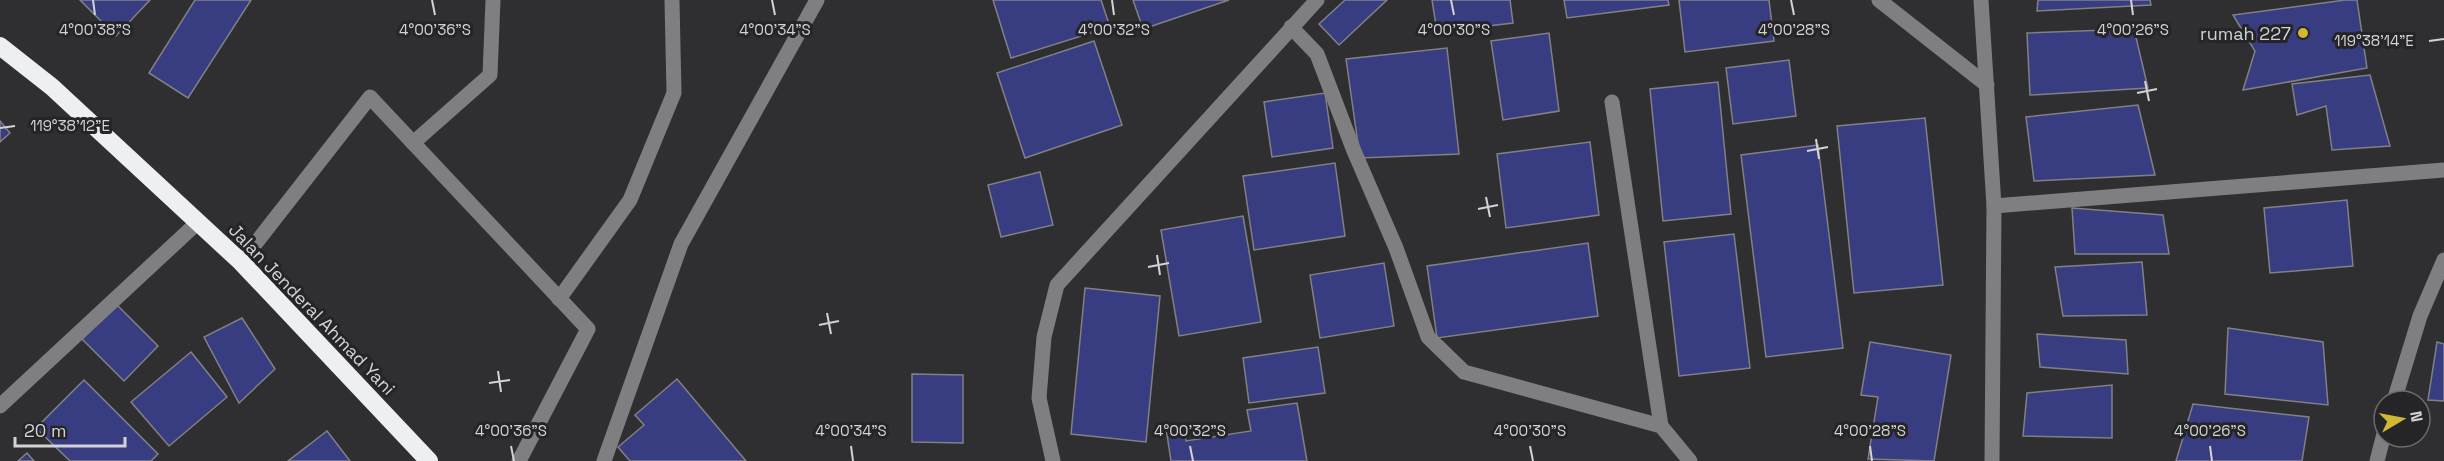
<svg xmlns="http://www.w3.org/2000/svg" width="2444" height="461" font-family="'Space Grotesk',sans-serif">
	<rect width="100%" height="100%" fill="#2f2f32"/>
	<g fill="#383c81" stroke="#808184" stroke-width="1.5">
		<polygon points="80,0 150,0 116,36"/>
		<polygon points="195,0 251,0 188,98 149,73"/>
		<polygon points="993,0 1101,0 1110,27 1011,58"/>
		<polygon points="1133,0 1229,0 1143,29"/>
		<polygon points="1345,0 1387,0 1339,45 1319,24"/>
		<polygon points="1432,0 1510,0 1513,23 1437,32"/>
		<polygon points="1564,0 1668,0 1669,5 1567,18"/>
		<polygon points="1679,0 1769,0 1774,41 1685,52"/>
		<polygon points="2038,0 2150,0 2151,5 2037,11"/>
		<polygon points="2345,0 2357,0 2367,68 2243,90 2255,51 2233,15"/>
		<polygon points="2134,29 2148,88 2030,95 2027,33"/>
		<polygon points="1549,33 1559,111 1503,120 1491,41"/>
		<polygon points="1094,41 1122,125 1025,158 997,73"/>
		<polygon points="1447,48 1459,154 1360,158 1346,59"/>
		<polygon points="1789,60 1796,116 1733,124 1726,68"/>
		<polygon points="2370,75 2390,146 2332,150 2326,106 2297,115 2292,84"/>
		<polygon points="1718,82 1731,214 1663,221 1650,89"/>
		<polygon points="1325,93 1333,148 1272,157 1264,102"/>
		<polygon points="2138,105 2155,175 2034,181 2026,117"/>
		<polygon points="1925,118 1943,285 1854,293 1837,126"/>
		<polygon points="0,121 10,133 0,142"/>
		<polygon points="1590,142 1599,215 1506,228 1497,154"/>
		<polygon points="1818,145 1843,348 1766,357 1741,155"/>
		<polygon points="1335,163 1345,236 1254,250 1243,176"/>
		<polygon points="1040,172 1053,225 1001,237 988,185"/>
		<polygon points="2347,200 2353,266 2270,273 2264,208"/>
		<polygon points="2072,208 2163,215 2169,254 2075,254"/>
		<polygon points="1243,216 1261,322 1179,336 1161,230"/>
		<polygon points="1734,234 1750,368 1679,376 1664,242"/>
		<polygon points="1588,243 1598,316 1437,338 1427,266"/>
		<polygon points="2142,262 2147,315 2063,316 2055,267"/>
		<polygon points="1384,263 1394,326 1320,338 1310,275"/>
		<polygon points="1085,288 1160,296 1146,442 1071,434"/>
		<polygon points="117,305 158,346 124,381 82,339"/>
		<polygon points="242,318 275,369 239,403 204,337"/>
		<polygon points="2228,328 2323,342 2328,405 2225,394"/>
		<polygon points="2037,334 2126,340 2128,374 2040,367"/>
		<polygon points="1870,342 1951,355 1934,461 1868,459 1878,397 1861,395"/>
		<polygon points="2437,342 2444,344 2444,401 2428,400"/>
		<polygon points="1318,347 1325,393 1249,403 1243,358"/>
		<polygon points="191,352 227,397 169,446 131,402"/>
		<polygon points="912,374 963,375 963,443 912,442"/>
		<polygon points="677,379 746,461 630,461 618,447 644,425 635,415"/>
		<polygon points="84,380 158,454 151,461 70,461 36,428"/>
		<polygon points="2112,385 2112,438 2023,436 2027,393"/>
		<polygon points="1297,403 1307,461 1171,461 1166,428 1184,425 1186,441 1251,431 1247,410"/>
		<polygon points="2193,404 2309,417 2302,461 2176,461"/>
		<polygon points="327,431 350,461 288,461"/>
		<polygon points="27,453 34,461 18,461"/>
	</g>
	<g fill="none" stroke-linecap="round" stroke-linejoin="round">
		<g stroke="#7f7f81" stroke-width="15">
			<polyline points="1879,0 1987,85"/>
			<polyline points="1981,0 1994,206 1992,461"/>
			<polyline points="1291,27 1317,54 1354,151 1396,248 1428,337 1464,372 1661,426 1690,461"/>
			<polyline points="1612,102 1661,426"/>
			<polyline points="413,143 490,75 493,0"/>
			<polyline points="1994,206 2444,170"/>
			<polyline points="241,262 370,97 588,329 519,461"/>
			<polyline points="559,299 630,200 674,93 672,1"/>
			<polyline points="2394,401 2420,316 2444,260"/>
			<polyline points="0,406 197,223"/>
			<polyline points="604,461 681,244 817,0"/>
			<polyline points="1053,461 1039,398 1044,337 1057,285 1317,0"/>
			<polyline points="2377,461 2384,434"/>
		</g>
		<polyline stroke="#eeeff3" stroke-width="18" points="0,46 52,87 241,262 429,461"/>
	</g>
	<path fill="none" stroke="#d2d3d4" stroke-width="2" d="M93 0 95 15M432 0 435 15M772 0 775 15M1112 0 1114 15M1451 0 1454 15M1791 0 1794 15M2131 0 2133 15M2429 41 2444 39M2145 81 2149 101M2137 93 2157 89M0 128 15 126M1816 139 1819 159M1807 151 1828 147M1486 197 1490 217M1478 209 1498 205M1157 255 1160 275M1148 267 1169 263M827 313 831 334M819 325 839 321M498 371 501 392M489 383 510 380M511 446 514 461M851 446 853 461M1190 446 1193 461M1530 446 1533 461M1870 446 1872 461M2210 446 2212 461"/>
	<circle fill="#d1b736" stroke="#252528" stroke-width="2" cx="2303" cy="33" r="6"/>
	<g text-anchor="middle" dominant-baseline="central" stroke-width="6" stroke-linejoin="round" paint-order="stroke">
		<g font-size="18" fill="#d2d3d4" stroke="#252528" text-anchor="end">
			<text x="2291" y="33">rumah 227</text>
		</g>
		<g font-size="18" fill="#d2d3d4" stroke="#252528">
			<text transform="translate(312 309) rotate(46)">Jalan Jenderal Ahmad Yani</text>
		</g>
	</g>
	<g font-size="15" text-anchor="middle" fill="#d2d3d4" stroke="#252528" stroke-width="6" stroke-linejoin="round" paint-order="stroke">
		<text x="95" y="35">4°00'38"S</text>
		<text x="435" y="35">4°00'36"S</text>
		<text x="775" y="35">4°00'34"S</text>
		<text x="1114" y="35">4°00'32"S</text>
		<text x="1454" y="35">4°00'30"S</text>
		<text x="1794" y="35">4°00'28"S</text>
		<text x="2133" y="35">4°00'26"S</text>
		<text x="2374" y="46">119°38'14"E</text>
		<text x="70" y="131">119°38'12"E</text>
		<text x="511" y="436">4°00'36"S</text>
		<text x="851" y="436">4°00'34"S</text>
		<text x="1190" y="436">4°00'32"S</text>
		<text x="1530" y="436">4°00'30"S</text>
		<text x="1870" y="436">4°00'28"S</text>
		<text x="2210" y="436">4°00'26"S</text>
	</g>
	<g transform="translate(2402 419) rotate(80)"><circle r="28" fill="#252528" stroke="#6a6b6d" stroke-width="1.5"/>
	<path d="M0-4.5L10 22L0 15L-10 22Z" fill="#d1b736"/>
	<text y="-9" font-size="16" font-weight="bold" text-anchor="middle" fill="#d2d3d4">N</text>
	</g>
	<path d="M15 437v9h110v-9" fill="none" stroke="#d2d3d4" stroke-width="3"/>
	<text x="24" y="437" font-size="18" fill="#d2d3d4" stroke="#252528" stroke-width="4.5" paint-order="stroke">20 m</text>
</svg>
